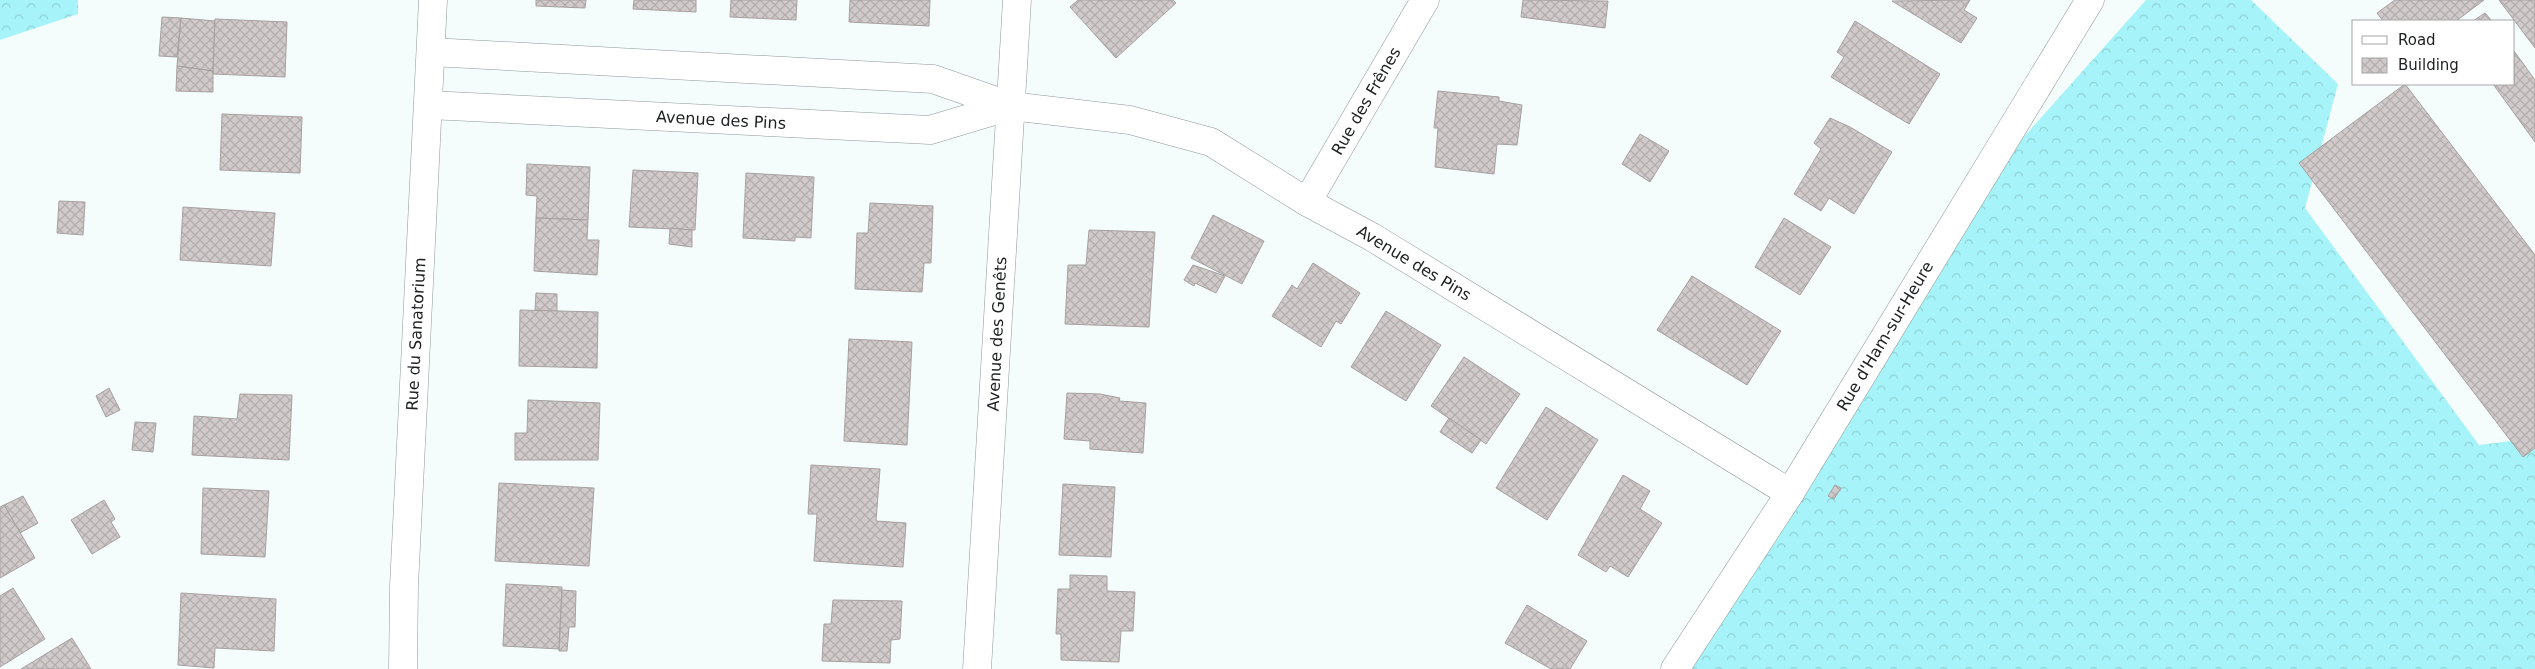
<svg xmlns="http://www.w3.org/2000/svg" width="2535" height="669" font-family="'DejaVu Sans',sans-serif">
	<defs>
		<pattern id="forest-crowns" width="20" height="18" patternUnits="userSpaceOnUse" patternTransform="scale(1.25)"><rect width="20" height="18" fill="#a6f4f9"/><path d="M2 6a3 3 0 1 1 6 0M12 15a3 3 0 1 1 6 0" fill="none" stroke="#8ed1d5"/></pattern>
		<pattern id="building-cross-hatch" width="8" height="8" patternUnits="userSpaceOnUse" patternTransform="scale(1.25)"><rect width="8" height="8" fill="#d1cacb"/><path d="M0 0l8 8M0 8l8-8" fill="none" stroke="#b3adae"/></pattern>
	</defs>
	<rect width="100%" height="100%" fill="#f4fcfc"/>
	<g fill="url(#forest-crowns)">
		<polygon points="0,0 78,0 78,14 0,40"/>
		<polygon points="2146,0 2251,0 2338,84 2305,208 2479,445 2535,438 2535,669 1689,669 1998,166"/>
	</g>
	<g fill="url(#building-cross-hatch)" stroke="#a7a0a1">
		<polygon points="536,0 586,0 585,8 536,6"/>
		<polygon points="634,0 696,0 696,12 633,9"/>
		<polygon points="731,0 797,0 796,20 730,17"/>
		<polygon points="850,0 930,0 929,26 849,22"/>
		<polygon points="1078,0 1173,0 1176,3 1116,58 1070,7"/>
		<polygon points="1523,0 1608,1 1605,28 1521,17"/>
		<polygon points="1970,0 1964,10 1977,18 1961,43 1892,1"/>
		<polygon points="2395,0 2484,0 2456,21 2383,21 2377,13"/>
		<polygon points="2499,0 2535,0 2535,48"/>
		<polygon points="2485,13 2492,21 2473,21"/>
		<polygon points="162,17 181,18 177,57 159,56"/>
		<polygon points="181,18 215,21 213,71 177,66"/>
		<polygon points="215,19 287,22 285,77 213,74"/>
		<polygon points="1855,21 1940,74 1909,124 1831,77 1844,57 1837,52"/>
		<polygon points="2514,51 2535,80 2535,142 2493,84 2514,84"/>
		<polygon points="177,66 213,71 213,92 176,91"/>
		<polygon points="2405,84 2535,255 2535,448 2523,457 2299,163"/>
		<polygon points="1438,91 1499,97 1499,101 1522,105 1517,145 1497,144 1494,174 1435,167 1438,128 1434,128"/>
		<polygon points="222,114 302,117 300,173 220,170"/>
		<polygon points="1830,118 1850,127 1892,152 1854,214 1829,198 1821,211 1794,194 1821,149 1814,143"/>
		<polygon points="1640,134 1669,151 1650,182 1622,164"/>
		<polygon points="527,164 590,167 588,220 536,218 537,196 526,195"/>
		<polygon points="633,170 698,173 695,230 629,227"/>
		<polygon points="746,173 814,177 811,238 795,237 795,241 743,238"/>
		<polygon points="59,201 85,202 83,235 57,233"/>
		<polygon points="870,203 933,206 931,263 924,263 922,292 855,289 857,233 868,233"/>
		<polygon points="183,207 275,213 271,266 180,260"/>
		<polygon points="1213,215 1264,241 1242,284 1191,258"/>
		<polygon points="536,218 588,220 587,240 599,240 597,275 534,271"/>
		<polygon points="1784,218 1831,247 1800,295 1755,267"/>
		<polygon points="670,228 692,230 692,247 669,244"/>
		<polygon points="1089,230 1155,232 1149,327 1065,324 1068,265 1086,265"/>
		<polygon points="1313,263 1360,293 1341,324 1336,321 1321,347 1272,316 1292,285 1297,289"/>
		<polygon points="1193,265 1225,276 1216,293 1195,283 1194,286 1184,280"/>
		<polygon points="1692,276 1781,331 1747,385 1657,330"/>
		<polygon points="536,293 557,294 557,311 535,310"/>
		<polygon points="520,310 598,312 597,368 519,366"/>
		<polygon points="1386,311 1441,345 1406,401 1351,367"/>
		<polygon points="849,339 912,342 907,445 844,441"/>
		<polygon points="1464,357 1520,394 1486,444 1431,406"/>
		<polygon points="109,388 120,410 106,417 96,396"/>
		<polygon points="1067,393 1100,394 1120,398 1119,401 1146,403 1143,453 1090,449 1090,441 1064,439"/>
		<polygon points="240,394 292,395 289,460 192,455 194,416 237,419"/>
		<polygon points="528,400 600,403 598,460 515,460 515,433 527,433"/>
		<polygon points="1546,407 1598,440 1547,520 1496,488"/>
		<polygon points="1449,418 1481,440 1472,453 1440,432"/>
		<polygon points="135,422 156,423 153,452 132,450"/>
		<polygon points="811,465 880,469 876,521 906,523 903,567 814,561 817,514 808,514"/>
		<polygon points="1623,475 1650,491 1640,509 1662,523 1628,577 1610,566 1606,572 1578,555"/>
		<polygon points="499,483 594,488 589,566 495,561"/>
		<polygon points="1063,484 1115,487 1111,557 1059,555"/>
		<polygon points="1835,485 1841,488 1834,499 1828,496"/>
		<polygon points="203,488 269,491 265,557 201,554"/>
		<polygon points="23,496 38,523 20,533 4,505"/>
		<polygon points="104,500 115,519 111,522 120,537 92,554 71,520"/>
		<polygon points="4,505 35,558 0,578 0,507"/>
		<polygon points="1070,575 1107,576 1107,591 1135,592 1133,631 1121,631 1119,662 1061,660 1061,634 1056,634 1058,589 1070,589"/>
		<polygon points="506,584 562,587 559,649 503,646"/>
		<polygon points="13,588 45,639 0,667 0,596"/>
		<polygon points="562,590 576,591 575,627 569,627 567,651 559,651"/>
		<polygon points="181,593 276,599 274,651 215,648 214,668 178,665"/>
		<polygon points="833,600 902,601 900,639 891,640 890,663 822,661 824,624 831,624"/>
		<polygon points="1527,605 1587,641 1570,669 1551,669 1505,643"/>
		<polygon points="72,638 91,669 21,669"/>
	</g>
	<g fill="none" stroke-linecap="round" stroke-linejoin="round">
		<defs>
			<g id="minor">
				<polyline points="431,52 933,79 1010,106 1130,120 1211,142 1307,202 1372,237 1790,493"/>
				<polyline points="429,105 930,130 1010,106"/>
				<polyline points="1307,202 1425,0"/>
				<polyline points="977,669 1017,0"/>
				<polyline points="1675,669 1790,493 2090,0"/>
			</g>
			<polyline id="tertiary" points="403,669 404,586 433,0"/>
		</defs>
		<use href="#minor" stroke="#909798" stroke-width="29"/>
		<use href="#tertiary" stroke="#909798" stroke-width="29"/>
		<use href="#minor" stroke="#fff" stroke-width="28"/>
		<use href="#tertiary" stroke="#fff" stroke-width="28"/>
	</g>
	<g text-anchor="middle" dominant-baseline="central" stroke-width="4" stroke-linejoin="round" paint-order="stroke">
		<g font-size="16" fill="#1d1f20" stroke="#fff">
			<text transform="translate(1366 101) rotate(-60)">Rue des Frênes</text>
			<text transform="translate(721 120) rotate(3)">Avenue des Pins</text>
			<text transform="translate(1414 263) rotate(31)">Avenue des Pins</text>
			<text transform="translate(416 334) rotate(-87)">Rue du Sanatorium</text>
			<text transform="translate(997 334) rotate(-87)">Avenue des Genêts</text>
			<text transform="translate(1885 336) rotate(-59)">Rue d'Ham-sur-Heure</text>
		</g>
	</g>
	<rect x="2352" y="20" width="162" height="65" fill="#ffffff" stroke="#a5a5a6"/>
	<rect x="2362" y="36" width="25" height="8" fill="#ffffff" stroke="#a5a5a6"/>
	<text x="2398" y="45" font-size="15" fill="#1d1f20">Road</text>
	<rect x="2362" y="58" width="25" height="15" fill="url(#building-cross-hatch)" stroke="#a5a5a6"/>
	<text x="2398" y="70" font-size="15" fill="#1d1f20">Building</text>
</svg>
